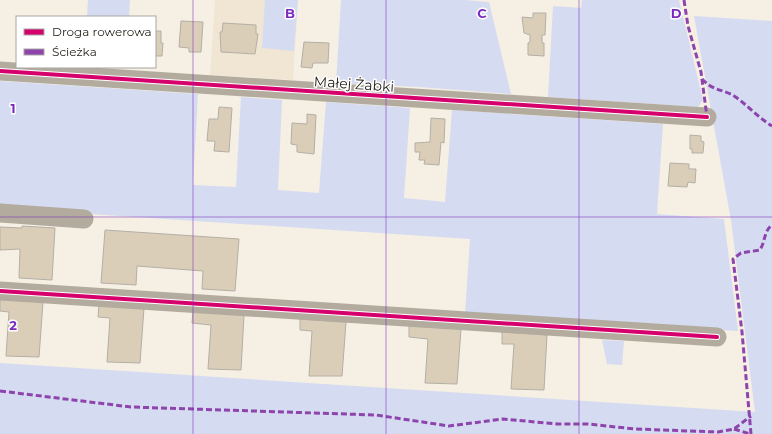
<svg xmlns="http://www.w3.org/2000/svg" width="772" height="434" font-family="Montserrat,sans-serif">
	<rect width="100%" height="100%" fill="#f5efe4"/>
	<polygon fill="#f0e6d3" points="215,0 298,0 293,80 210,75"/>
	<g fill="#d5dbf1">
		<polygon points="88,0 130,0 129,17 87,17"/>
		<polygon points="265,0 298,0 294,51 262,48"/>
		<polygon points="341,0 464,0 489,2 511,94 419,87 336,83"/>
		<polygon points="582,0 679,0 703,100 698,107 548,97 553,6 581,8"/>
		<polygon points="694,16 772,21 772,434 0,434 0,363 755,412 731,220"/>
		<polygon points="0,81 198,94 193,185 236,187 241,97 282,100 278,190 319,193 326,102 410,108 404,198 445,202 452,110 663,124 657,214 724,219 738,331 465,314 470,239 0,208"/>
		<polygon points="602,340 624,341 622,365 607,364"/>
	</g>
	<g fill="#daceb8" stroke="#b4afa6">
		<polygon points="533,13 546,13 545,35 542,35 542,43 544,43 544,56 528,55 528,43 530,42 530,35 524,33 522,17 533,18"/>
		<polygon points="181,21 203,22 201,52 189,52 189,48 179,47"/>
		<polygon points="223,23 256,25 256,34 258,34 255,54 221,52 220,32 222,32"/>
		<polygon points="155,31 161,31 161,43 163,43 162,56 155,56"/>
		<polygon points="304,42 329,43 328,63 313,63 312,68 301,67"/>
		<polygon points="219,107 232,108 229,152 214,151 215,141 207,141 209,119 218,119"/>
		<polygon points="307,114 316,115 314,154 297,152 297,145 291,144 292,123 307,124"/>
		<polygon points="431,118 445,119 444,143 441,142 439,165 424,164 425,160 419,160 420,152 415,152 415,143 430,142"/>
		<polygon points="690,135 701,136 701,141 704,142 703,153 692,153 692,149 690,149"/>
		<polygon points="670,163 689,164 689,169 696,169 695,183 688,182 687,187 668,186"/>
		<polygon points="22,226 55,228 52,280 19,278 20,249 0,250 0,227 22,228"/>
		<polygon points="105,230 239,239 235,291 202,289 203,271 137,266 136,285 101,283"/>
		<polygon points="0,299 43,302 39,357 6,356 9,312 0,311"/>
		<polygon points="99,305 144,308 140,363 107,362 110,318 98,317"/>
		<polygon points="193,311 244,315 241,370 208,369 211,325 192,323"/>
		<polygon points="300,319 346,322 342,376 309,376 312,331 300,330"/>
		<polygon points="409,326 461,329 457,384 425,383 428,339 409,337"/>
		<polygon points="502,332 547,335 544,390 511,389 514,344 502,344"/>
	</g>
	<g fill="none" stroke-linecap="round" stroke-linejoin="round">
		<g stroke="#b2ab9e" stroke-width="19">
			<polyline points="0,71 707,117"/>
			<polyline points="0,213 84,219"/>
			<polyline points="0,291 717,337"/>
		</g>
		<g stroke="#8e44ad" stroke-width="3" stroke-dasharray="6 3" stroke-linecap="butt">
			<polyline points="684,0 688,26 701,72 707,117"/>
			<path d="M702 79C715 93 724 88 737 98 749 107 759 118 772 126"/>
			<polyline points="0,391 131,407 376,415 449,426 503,419 557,424 588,424 635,429 718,432 734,429 751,416"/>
			<polyline points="734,429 750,434"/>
			<path d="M751 434 742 332 733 259 741 253 760 250C765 242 764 231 772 225"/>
		</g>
		<defs>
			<g id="cycleway">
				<polyline points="0,71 707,117"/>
				<polyline points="0,291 717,337"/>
			</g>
		</defs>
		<use href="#cycleway" stroke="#fff" stroke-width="6"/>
		<use href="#cycleway" stroke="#d6006c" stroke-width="4"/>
	</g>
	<path fill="none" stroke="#7b2cbf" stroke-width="1" stroke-opacity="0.55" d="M193 0V434M386 0V434M579 0V434M0 217H772"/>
	<g text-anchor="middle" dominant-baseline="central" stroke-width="3" stroke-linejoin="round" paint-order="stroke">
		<g font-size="14" fill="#231f18" stroke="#fff">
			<text transform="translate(354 84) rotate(4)">Małej Żabki</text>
		</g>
	</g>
	<g font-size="13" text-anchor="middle" font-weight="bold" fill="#7b2cbf" stroke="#fff" stroke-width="3" stroke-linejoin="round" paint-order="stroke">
		<text x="290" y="18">B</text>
		<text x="482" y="18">C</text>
		<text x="676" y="18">D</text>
		<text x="13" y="113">1</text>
		<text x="13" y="330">2</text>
	</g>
	<rect x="16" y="16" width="140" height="52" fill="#ffffff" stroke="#a7a5a3"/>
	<rect x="24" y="29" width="20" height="6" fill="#d6006c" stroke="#a7a5a3"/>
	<text x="52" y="36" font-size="12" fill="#231f18">Droga rowerowa</text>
	<rect x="24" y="49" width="20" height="6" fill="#8e44ad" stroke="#a7a5a3"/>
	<text x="52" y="56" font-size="12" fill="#231f18">Ścieżka</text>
</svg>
